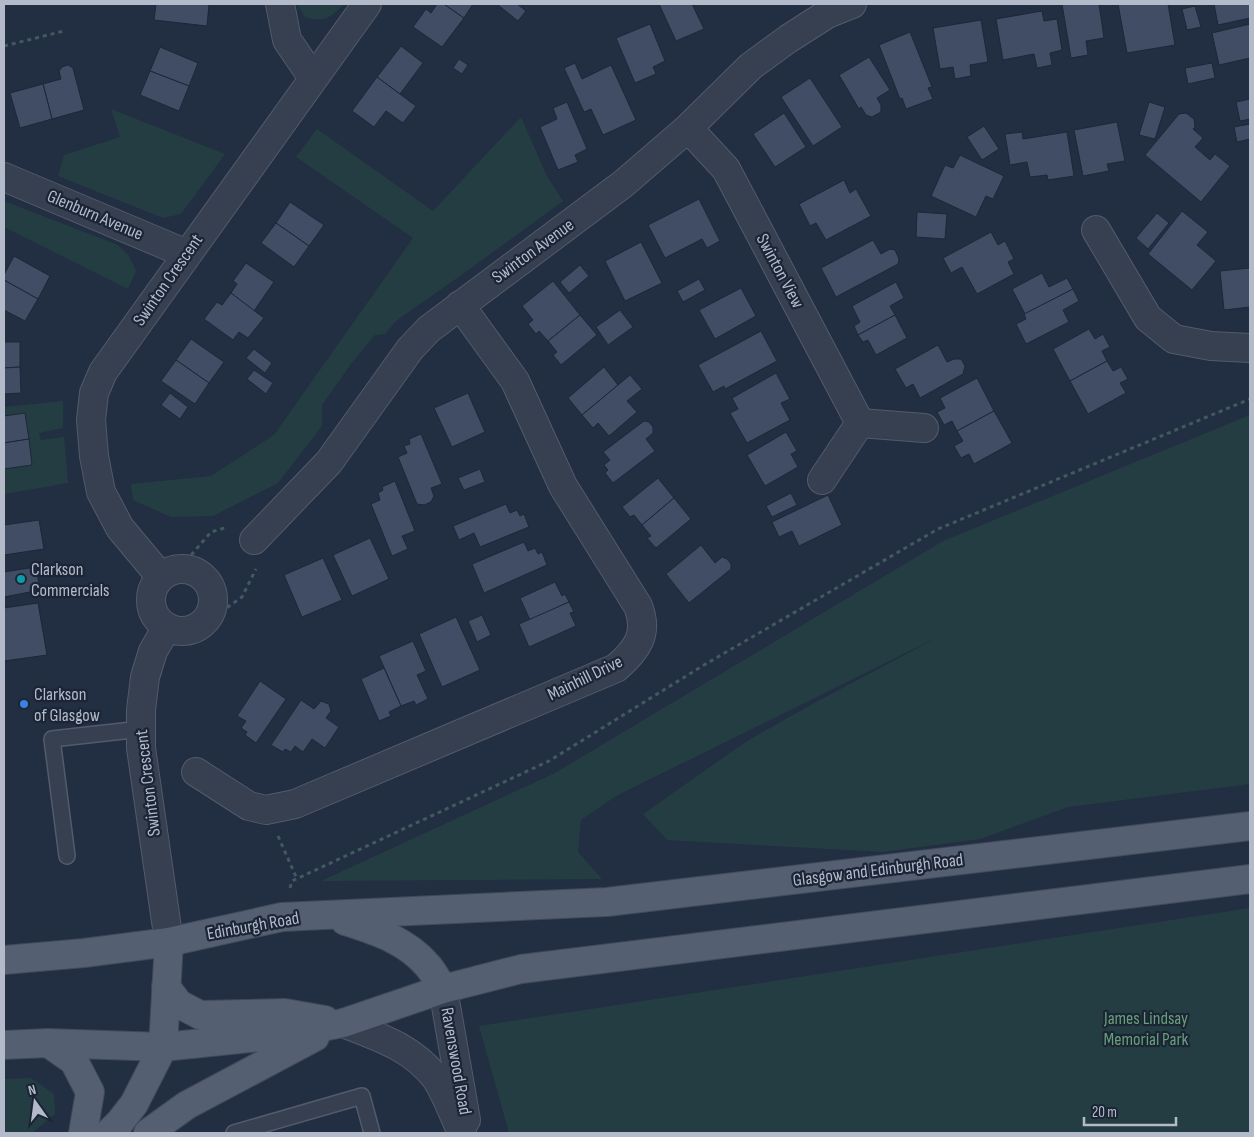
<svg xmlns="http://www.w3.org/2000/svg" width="1254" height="1137" font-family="'Sofia Sans Condensed',sans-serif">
	<rect width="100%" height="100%" fill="#222e41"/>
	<g fill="#243d42">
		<path d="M297 4H344C330 18 324 23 305 17Z"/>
		<polygon points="111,109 225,154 181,214 163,218 58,176 64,155 120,137"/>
		<polygon points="521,117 547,176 563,201 463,274 397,320 385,334 375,335 351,364 322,405 322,426 278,483 213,516 171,517 133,500 131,484 211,476 274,435 413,238 296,157 317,129 433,211"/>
		<polygon points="4,201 118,245 129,256 136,271 128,289 4,227"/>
		<polygon points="63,401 63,428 39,433 41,440 64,437 68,483 4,494 4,469 32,465 25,413 4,416 4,407"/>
		<polygon points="1250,415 1250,784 1068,807 980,839 883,852 667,840 643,814 747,741 816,702 942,635 616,796 581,820 578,852 602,879 321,881 555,773 943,541"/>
		<polygon points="1250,908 1250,1133 509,1133 479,1026"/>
		<polygon points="31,1078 54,1094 55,1114 32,1133 4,1133 4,1079"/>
	</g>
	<g fill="#414d64" stroke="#1d2738">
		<polygon points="156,4 209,4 207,26 154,20"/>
		<polygon points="437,4 444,4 464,18 442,47 413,27 426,9 431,13"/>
		<polygon points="444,4 473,4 464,18"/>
		<polygon points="499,4 517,4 526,11 518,21 498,5"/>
		<polygon points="659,4 692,4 704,29 676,41"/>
		<polygon points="1062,4 1099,4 1104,38 1086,41 1088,55 1071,58"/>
		<polygon points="1118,4 1168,4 1175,45 1127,53"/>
		<polygon points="1214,4 1250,4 1250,18 1218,25"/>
		<polygon points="1195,6 1201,27 1187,30 1182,9"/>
		<polygon points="1042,11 1044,21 1057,19 1062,50 1050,53 1052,65 1037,68 1034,54 1003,60 996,19"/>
		<polygon points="981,20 988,62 970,65 971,76 955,79 953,67 940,69 933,28"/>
		<polygon points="650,24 665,61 653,67 656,74 635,83 616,38"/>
		<polygon points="1250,24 1250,58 1219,65 1212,33"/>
		<polygon points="910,32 932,87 928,88 933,99 906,109 902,98 900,99 879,45"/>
		<polygon points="401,46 423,63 400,94 377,77"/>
		<polygon points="160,47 198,63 189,86 150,71"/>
		<polygon points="869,57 890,90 877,98 881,105 881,112 872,117 866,115 861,107 859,109 839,75"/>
		<polygon points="459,59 468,65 462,74 453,68"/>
		<polygon points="575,63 582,79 611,65 636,120 603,135 591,109 584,112 564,68"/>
		<polygon points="1212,63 1215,78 1188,84 1185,68"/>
		<polygon points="68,65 73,68 84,110 52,119 43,84 61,79 59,71 62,67"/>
		<polygon points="150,71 189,86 179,111 140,95"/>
		<polygon points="377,77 416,106 403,123 386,111 374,127 352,111"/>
		<polygon points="810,78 842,127 813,146 781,97"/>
		<polygon points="43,84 52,119 20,128 10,93"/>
		<polygon points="1250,99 1250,119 1240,121 1236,102"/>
		<polygon points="567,102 587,149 575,155 578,162 558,170 540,127 557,119 553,108"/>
		<polygon points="1149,102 1165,107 1155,139 1139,135"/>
		<polygon points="784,113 806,147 775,167 753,134"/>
		<polygon points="1186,113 1194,119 1195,127 1193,129 1203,138 1195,147 1210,160 1215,154 1230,166 1201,202 1145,155 1179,114"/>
		<polygon points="1117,122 1125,161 1107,164 1109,171 1083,176 1074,130"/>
		<polygon points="1250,124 1250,139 1237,142 1234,127"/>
		<polygon points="984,126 999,149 982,160 967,137"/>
		<polygon points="1022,132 1023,139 1067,132 1074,176 1048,180 1047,175 1030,177 1027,162 1010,165 1005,134"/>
		<polygon points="960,155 1004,176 993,199 986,196 976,217 931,196 945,165 953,168"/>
		<polygon points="844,180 850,193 856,189 871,216 826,240 816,223 810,226 799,204"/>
		<polygon points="699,199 720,241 707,248 702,239 665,258 648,225"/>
		<polygon points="290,202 324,225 309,246 276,223"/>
		<polygon points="1182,211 1208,232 1197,245 1216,261 1192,290 1148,254"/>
		<polygon points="917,212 947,214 945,239 916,237"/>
		<polygon points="1157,213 1169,223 1148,249 1136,238"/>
		<polygon points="276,223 309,246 294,267 261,243"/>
		<polygon points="991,232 998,245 1005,241 1014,259 1008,262 1014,274 977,294 962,267 951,273 943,258"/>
		<polygon points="873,240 881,254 890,249 895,250 899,259 898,264 836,297 821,268"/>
		<polygon points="641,242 662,283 625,301 605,261"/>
		<polygon points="14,256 50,276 38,299 4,280 4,275"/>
		<polygon points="246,263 274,282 254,311 231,293 237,284 233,281"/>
		<polygon points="580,265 589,276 569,293 560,282"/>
		<polygon points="1250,268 1250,307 1224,310 1220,271"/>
		<polygon points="1042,273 1049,287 1067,278 1073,289 1025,314 1012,289"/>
		<polygon points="699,279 705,290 683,302 677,291"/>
		<polygon points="4,280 38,299 25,321 4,310"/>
		<polygon points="553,281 580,315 548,341 539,331 536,334 528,324 533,320 522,306"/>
		<polygon points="896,282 904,298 890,306 895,315 858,335 854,326 860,322 852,306"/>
		<polygon points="741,288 756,316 715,339 699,310"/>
		<polygon points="1073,289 1079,301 1063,310 1069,322 1026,344 1016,324 1026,319 1024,314"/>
		<polygon points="231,293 264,318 248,338 239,332 233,340 204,319 217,302 222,305"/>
		<polygon points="620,310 633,327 608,345 596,327"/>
		<polygon points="580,315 597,335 561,365 553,355 557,352 548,341"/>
		<polygon points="895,315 907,338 876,355 868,340 863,342 858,335"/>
		<polygon points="1089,329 1095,339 1103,334 1110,347 1102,351 1107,361 1070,381 1053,349"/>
		<polygon points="761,331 777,361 725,389 724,386 713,392 698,365"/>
		<polygon points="191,339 224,362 209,383 176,360"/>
		<polygon points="4,342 20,342 20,367 4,368"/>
		<polygon points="938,345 947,362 954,359 961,359 965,366 963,374 920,398 913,384 906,388 895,369"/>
		<polygon points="254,349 272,363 265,373 246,358"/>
		<polygon points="176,360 209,383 195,404 161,381"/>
		<polygon points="1107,361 1113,371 1121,367 1128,379 1120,383 1126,393 1088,414 1070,381"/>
		<polygon points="20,367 21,393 4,394 4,368"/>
		<polygon points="604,367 618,385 582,415 568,398"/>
		<polygon points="254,370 273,383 266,394 247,379"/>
		<polygon points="776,373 790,399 781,403 790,420 747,443 730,413 738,409 732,398"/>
		<polygon points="630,375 642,389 627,401 637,412 609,436 598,423 593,428 582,415"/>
		<polygon points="977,378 994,411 957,431 952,421 944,425 937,412 945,408 940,398"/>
		<polygon points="170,393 188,407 180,419 161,405"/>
		<polygon points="468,393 485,432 452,447 434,408"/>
		<polygon points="994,411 1012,443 974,464 969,454 961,458 954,446 963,441 957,431"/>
		<polygon points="25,413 29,439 4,443 4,416"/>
		<polygon points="644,421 649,422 653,427 653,433 646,439 655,451 613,483 605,473 608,470 604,465 610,460 603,452"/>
		<polygon points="786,432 797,451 791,454 798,467 765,486 747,455"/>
		<polygon points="421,434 442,484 431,488 434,496 431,502 424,505 417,504 398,457 407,453 404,446 410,444 409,439"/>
		<polygon points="29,439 32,465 4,469 4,443"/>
		<polygon points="480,469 485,482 464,490 458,478"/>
		<polygon points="658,478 674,498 642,525 634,515 630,517 622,507"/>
		<polygon points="395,481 415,531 402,536 408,549 392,556 371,504 380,500 378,493 383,490 382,487"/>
		<polygon points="791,493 797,505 772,517 766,506"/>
		<polygon points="828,495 842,525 799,546 792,531 779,537 772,522"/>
		<polygon points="674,498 691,519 656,548 647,538 651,536 642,525"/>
		<polygon points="506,504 510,513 517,510 520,516 524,514 529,527 480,547 474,533 459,540 453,526"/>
		<polygon points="39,520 44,549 4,555 4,525"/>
		<polygon points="370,538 389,579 352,596 333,555"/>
		<polygon points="524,542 528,551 535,548 538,554 542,552 547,565 484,593 472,564"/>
		<polygon points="701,545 715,563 722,557 727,559 731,564 731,569 689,603 666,574"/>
		<polygon points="323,558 342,600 302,617 284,575"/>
		<polygon points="36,567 40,590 4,597 4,572"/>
		<polygon points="555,582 562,596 565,594 569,602 530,620 520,598"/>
		<polygon points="569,602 574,612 570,613 576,626 529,647 519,624"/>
		<polygon points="38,603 47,655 4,661 4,608"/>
		<polygon points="482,615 491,635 477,642 468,621"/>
		<polygon points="456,617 480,670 442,687 419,634"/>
		<polygon points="413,641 426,671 417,675 428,699 416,705 414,701 401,706 379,656"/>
		<polygon points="384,668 401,706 389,712 391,716 379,721 361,679"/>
		<polygon points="260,681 286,699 256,743 245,735 247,732 241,728 246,721 237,716"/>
		<polygon points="301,700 314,709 321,701 329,704 331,711 326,718 339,727 325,748 312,739 303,752 295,746 291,752 285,749 283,752 271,745"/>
	</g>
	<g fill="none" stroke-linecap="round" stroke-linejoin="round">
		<defs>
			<g id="service">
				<polyline points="67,856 52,739 141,729"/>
				<polyline points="234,1133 362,1096 372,1133"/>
			</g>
			<g id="minor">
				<polyline points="280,4 287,40 313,78"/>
				<polyline points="688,128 726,169 860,423"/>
				<polyline points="4,177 187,254"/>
				<polyline points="1096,230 1148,318 1174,339 1211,346 1250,348"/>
				<polyline points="822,480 860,423 924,428"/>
				<polyline points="254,540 329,462 410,349 429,329 623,184 688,128 751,66 788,39 827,14 852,4"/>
				<circle cx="182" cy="600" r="31"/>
				<polyline points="161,577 120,528 101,492 94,456 91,420 94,393 103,372 367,4"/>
				<polyline points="167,627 153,651 145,677 141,710 141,748 169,942"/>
				<path d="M196 772 249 806 266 810 295 804 616 668C637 650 649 634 638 606L563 486 515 381 460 305"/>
				<polyline points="443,989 466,1120"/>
				<path d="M343 1023C378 1037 410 1046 435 1077 444 1089 455 1118 462 1133"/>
			</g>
			<g id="primary">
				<path d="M345 921C376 931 406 940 428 966 434 973 438 981 443 989"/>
				<polyline points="4,960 84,953 169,942 282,917 607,902 1250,826"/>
				<polyline points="166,987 179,1004 200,1015 285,1013 325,1020"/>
				<polyline points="48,1043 74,1061 90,1092 83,1133"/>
				<polyline points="4,1045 48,1043 163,1047 280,1035 343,1023 443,989 521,969 1250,879"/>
				<polyline points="109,1133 120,1122 134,1104 163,1047 169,942"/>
				<polyline points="148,1133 187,1105 315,1037"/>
			</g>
		</defs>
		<use href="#service" stroke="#525b6b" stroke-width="18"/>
		<use href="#minor" stroke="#525b6b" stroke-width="30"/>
		<use href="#primary" stroke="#40495a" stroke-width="30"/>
		<g stroke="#425a5f" stroke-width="3" stroke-dasharray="4 4" stroke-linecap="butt">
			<polyline points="4,46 64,31"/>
			<polyline points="186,561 211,532 228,527"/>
			<polyline points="201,626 242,597 256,569"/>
			<polyline points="278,836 297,879"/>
			<polyline points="290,888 292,881 549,761 704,665 938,529 1250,399"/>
		</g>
		<use href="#service" stroke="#374051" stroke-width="15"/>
		<use href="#minor" stroke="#374051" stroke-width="28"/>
		<use href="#primary" stroke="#545f71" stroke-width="28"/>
	</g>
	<circle fill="#0f9aa8" stroke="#1b2536" stroke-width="2" cx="21" cy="579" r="5"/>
	<circle fill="#3f7fe0" stroke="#1b2536" stroke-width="2" cx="24" cy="704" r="5"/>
	<g text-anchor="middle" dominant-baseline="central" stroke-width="4.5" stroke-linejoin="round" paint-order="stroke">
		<g font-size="18" fill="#b3bbcb" stroke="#1b2536">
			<text transform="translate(95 215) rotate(23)">Glenburn Avenue</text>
			<text transform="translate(533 251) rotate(-36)">Swinton Avenue</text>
			<text transform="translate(780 271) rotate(62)">Swinton View</text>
			<text transform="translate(168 280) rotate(-55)">Swinton Crescent</text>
			<text transform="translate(585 678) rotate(-26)">Mainhill Drive</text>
			<text transform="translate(148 783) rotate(-97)">Swinton Crescent</text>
			<text transform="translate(878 870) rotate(-7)">Glasgow and Edinburgh Road</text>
			<text transform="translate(253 926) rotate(-10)">Edinburgh Road</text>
			<text transform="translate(456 1061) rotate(80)">Ravenswood Road</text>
		</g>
		<g font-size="18" fill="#b3bbcb" stroke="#1b2536" text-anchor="start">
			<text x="31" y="569">Clarkson<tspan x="31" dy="21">Commercials</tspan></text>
			<text x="34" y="694">Clarkson<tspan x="34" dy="21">of Glasgow</tspan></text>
		</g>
		<g font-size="18" fill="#689f77" stroke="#1b2536">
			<text x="1146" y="1018">James Lindsay<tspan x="1146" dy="21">Memorial Park</tspan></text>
		</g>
	</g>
	<rect width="1254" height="1137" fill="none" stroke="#b3bbcb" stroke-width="10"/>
	<g transform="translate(35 1102) rotate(346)" stroke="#1b2536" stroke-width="4" paint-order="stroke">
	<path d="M0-4L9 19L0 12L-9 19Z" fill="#b3bbcb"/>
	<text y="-8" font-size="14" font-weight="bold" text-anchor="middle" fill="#b3bbcb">N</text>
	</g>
	<path d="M1084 1117v8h92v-8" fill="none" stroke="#b3bbcb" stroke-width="2.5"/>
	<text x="1092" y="1117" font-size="15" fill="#b3bbcb" stroke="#1b2536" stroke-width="4" paint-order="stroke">20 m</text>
</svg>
